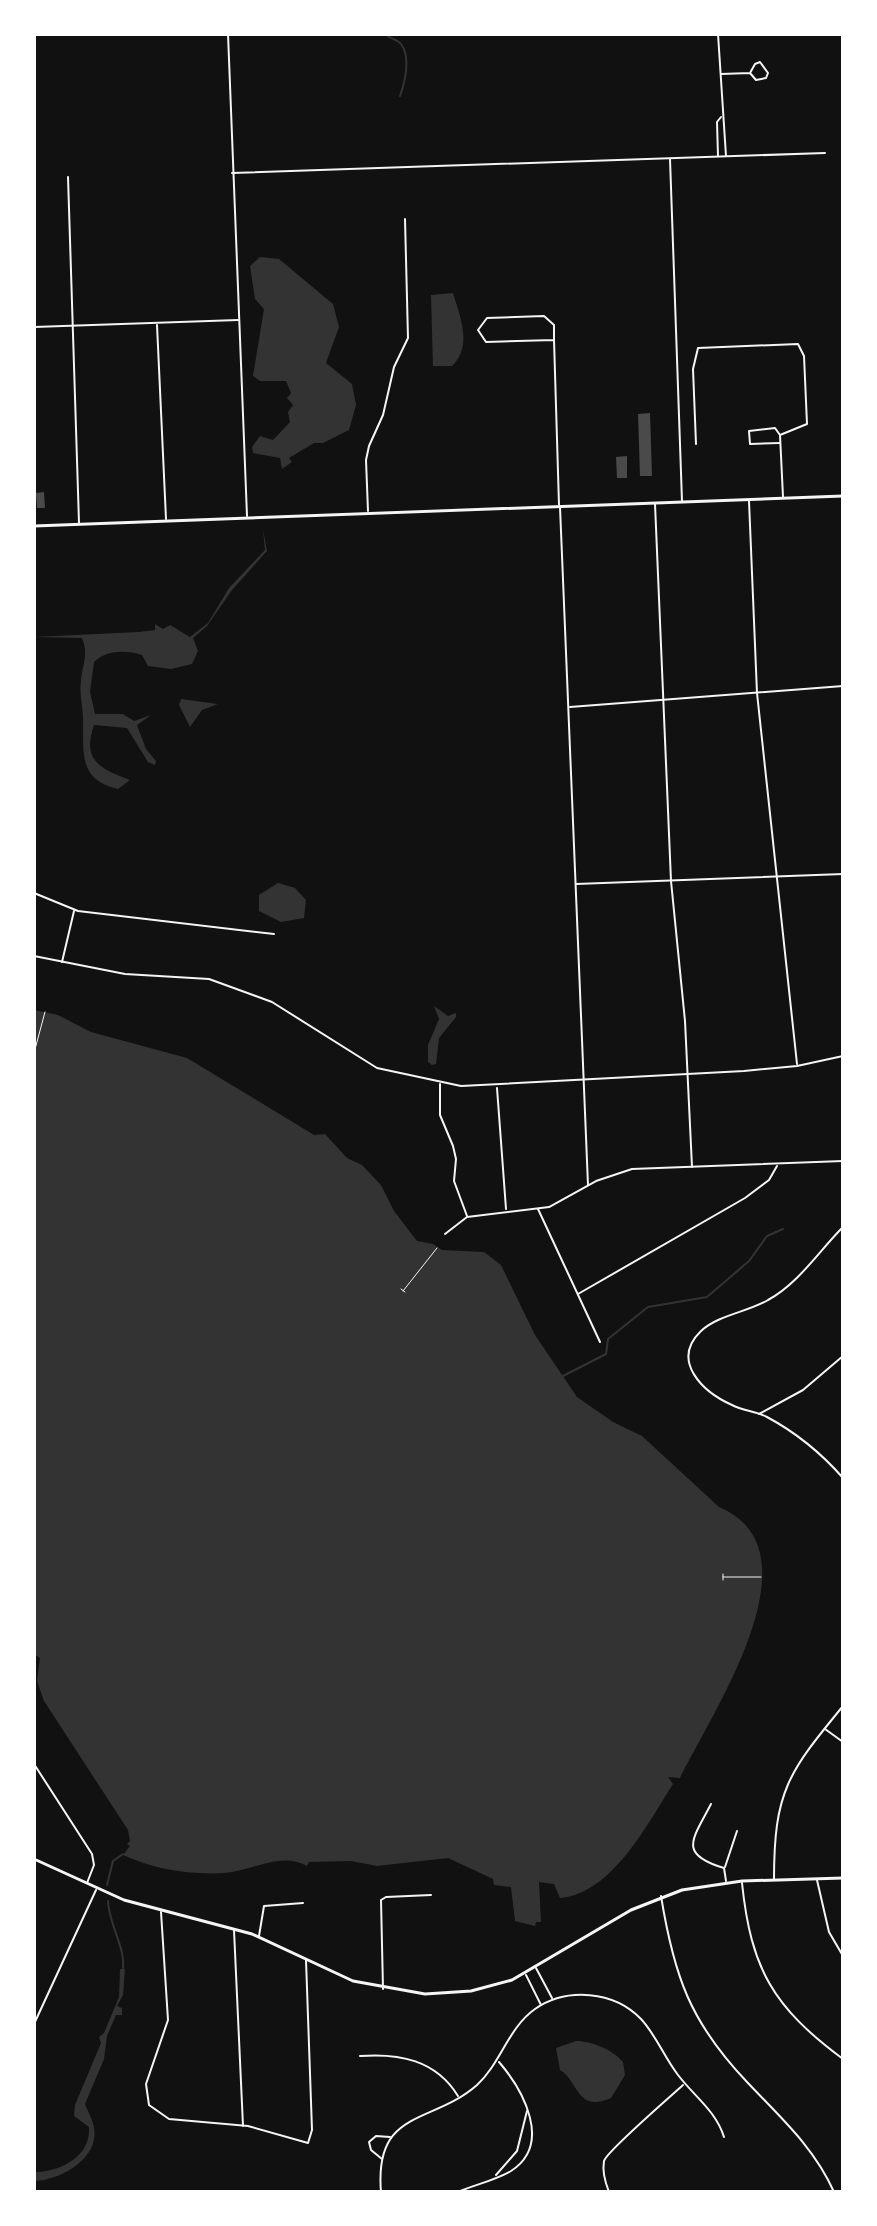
<svg xmlns="http://www.w3.org/2000/svg" width="877" height="2226" font-family="'Fira Sans Condensed',sans-serif">
	<rect width="100%" height="100%" fill="#111"/>
	<g fill="#333">
		<polygon points="260,257 279,259 333,304 339,327 326,363 352,384 356,405 349,430 323,443 314,443 289,458 292,462 282,469 280,458 253,453 252,447 260,436 273,440 290,422 288,412 293,405 287,398 291,393 286,381 260,381 253,376 264,309 255,299 250,266"/>
		<path d="M453 293C460 317 473 346 452 366H433L431 295Z"/>
		<path d="M263 529 267 551 232 590 207 626 193 638 198 651 192 664 171 669 148 666 142 655C125 650 107 650 94 662L90 692 95 714H123L134 721 151 715 137 725 146 749 156 761 155 765 148 762 127 728 94 725C81 762 102 769 130 780L118 789C77 779 84 752 83 719 83 707 79 693 81 681 82 665 89 655 82 638L34 637 139 632 155 630V624L163 629 170 625 190 637 208 623 229 588 265 550Z"/>
		<polygon points="181,699 218,704 202,710 190,727 179,705"/>
		<polygon points="278,883 295,888 306,900 304,918 281,922 259,911 259,895"/>
		<polygon points="434,1006 448,1016 456,1013 456,1017 439,1038 436,1064 432,1065 428,1062 428,1045 439,1019"/>
		<path d="M34 1010 58 1015 91 1032 187 1058 314 1135 325 1134 347 1158 362 1165 381 1185 394 1211 417 1241 433 1244 442 1250 484 1252 501 1265 535 1335 577 1397 613 1422 642 1436 719 1507C822 1550 713 1711 680 1778L668 1777 673 1784C648 1823 612 1894 560 1898L554 1884 539 1882 541 1922H536L535 1926 515 1921 511 1887 494 1885 493 1879 448 1858 377 1866 351 1861 309 1862 307 1866C281 1851 253 1871 224 1873 189 1875 153 1869 123 1855L130 1846 127 1844 130 1841 128 1830 44 1701 37 1681 40 1658 34 1654Z"/>
		<path d="M120 1969H125L123 1995 117 2006 122 2008V2015H116L107 2036 104 2059 85 2104C88 2112 93 2120 94 2128 100 2159 58 2181 34 2181V2172C58 2172 91 2158 89 2127L74 2116 75 2105 101 2043 99 2037 104 2033 119 1997Z"/>
		<path d="M576 2041C592 2041 613 2050 623 2062L625 2075 611 2098C576 2113 579 2081 560 2070L556 2048Z"/>
	</g>
	<g fill="none" stroke-linecap="round" stroke-linejoin="round">
		<g stroke="#333" stroke-width="2">
			<path d="M385 34C390 39 397 39 401 44 411 57 405 82 400 96"/>
			<polyline points="561,1377 606,1354 608,1339 648,1307 707,1297 749,1261 767,1236 783,1229"/>
			<polyline points="107,1885 113,1861 123,1854"/>
			<path d="M108 1901C109 1925 125 1946 123 1968"/>
		</g>
	</g>
	<g fill="#4a4a4a">
		<polygon points="650,413 652,476 640,476 638,414"/>
		<polygon points="627,456 627,478 617,478 616,457"/>
		<polygon points="44,492 45,508 37,508 36,493"/>
	</g>
	<g fill="none" stroke-linecap="round" stroke-linejoin="round">
		<g stroke="#f5f5f5" stroke-width="1">
			<polyline points="34,1053 45,1012"/>
			<polyline points="401,1289 405,1292"/>
			<polyline points="403,1291 437,1248"/>
			<polyline points="723,1577 761,1577"/>
			<polyline points="723,1580 723,1574"/>
		</g>
		<g stroke="#f5f5f5" stroke-width="2">
			<polyline points="228,34 247,516"/>
			<polyline points="718,34 726,156"/>
			<polyline points="721,74 750,73 755,64 760,62 768,73 766,78 756,80 750,73"/>
			<polyline points="718,156 717,122 721,117"/>
			<polyline points="670,159 682,501"/>
			<polyline points="232,173 825,153"/>
			<polyline points="68,177 79,523"/>
			<polyline points="157,325 166,519"/>
			<polyline points="34,327 238,320"/>
			<polyline points="554,340 486,342 478,330 487,318 544,316 554,325 554,340 559,505"/>
			<polyline points="780,435 783,497"/>
			<polyline points="696,444 693,369 698,348 798,344 804,356 807,424 780,435 775,428 749,431 750,444 780,443"/>
			<polyline points="842,498 843,527"/>
			<polyline points="749,501 757,693 797,1064"/>
			<polyline points="655,504 671,881 685,1021 692,1167"/>
			<polyline points="560,507 588,1185"/>
			<polyline points="368,511 366,460 369,446 383,415 394,367 408,338 405,219"/>
			<polyline points="570,707 843,686"/>
			<polyline points="576,884 843,874"/>
			<polyline points="34,893 78,911 274,934"/>
			<polyline points="34,956 125,974 209,979 272,1002 377,1068 461,1086 744,1071 797,1066 843,1056"/>
			<polyline points="62,962 74,911"/>
			<polyline points="440,1084 440,1115 453,1146 456,1159 454,1181 467,1216"/>
			<polyline points="497,1088 506,1209"/>
			<polyline points="538,1209 600,1342"/>
			<path d="M843 1227C819 1251 798 1284 768 1300 748 1312 718 1315 701 1331 670 1361 703 1392 732 1405 743 1411 756 1411 767 1417 795 1432 822 1454 843 1478"/>
			<polyline points="445,1234 467,1217 549,1207 596,1181 632,1169 843,1161"/>
			<polyline points="578,1294 745,1198 769,1180 777,1166"/>
			<polyline points="759,1414 803,1390 843,1356"/>
			<polyline points="825,1729 843,1742"/>
			<polyline points="34,1764 92,1854 94,1865 87,1883"/>
			<path d="M711 1804C693 1839 677 1854 724 1868L726 1881"/>
			<polyline points="725,1867 737,1831"/>
			<path d="M774 1880C774 1791 788 1773 843 1706"/>
			<polyline points="817,1880 829,1932 843,1956"/>
			<path d="M742 1883C751 1969 773 2007 843 2059"/>
			<path d="M661 1896C674 1976 690 2022 747 2082 780 2117 814 2147 834 2192"/>
			<polyline points="161,1912 168,2020 146,2084 149,2105 169,2119 248,2126 308,2143 312,2130 306,1960"/>
			<polyline points="234,1930 243,2126"/>
			<polyline points="259,1936 264,1906 303,1903"/>
			<polyline points="536,1968 552,1998"/>
			<polyline points="526,1975 541,2005"/>
			<polyline points="383,1989 381,1900 386,1897 431,1895"/>
			<polyline points="34,2024 96,1890"/>
			<path d="M360 2056C399 2053 436 2060 458 2096"/>
			<polyline points="382,2159 371,2150 369,2142 376,2136 390,2137"/>
			<polyline points="496,2175 517,2151 527,2111"/>
			<path d="M381 2192C374 2108 432 2125 477 2085 501 2063 508 2028 535 2009 567 1987 614 1991 641 2019 656 2035 664 2057 678 2075 694 2096 716 2111 724 2137"/>
			<path d="M458 2192C474 2185 496 2180 511 2171 553 2144 523 2090 499 2062"/>
			<path d="M609 2192C605 2182 602 2172 604 2161 606 2152 670 2097 683 2085"/>
		</g>
		<polyline stroke="#f5f5f5" stroke-width="3" points="34,1859 124,1900 252,1934 353,1981 425,1994 471,1991 512,1980 631,1910 682,1890 742,1881 843,1878"/>
		<polyline stroke="#f5f5f5" stroke-width="3" points="34,526 843,496"/>
	</g>
	<rect width="877" height="2226" fill="none" stroke="#ffffff" stroke-width="72"/>
</svg>
